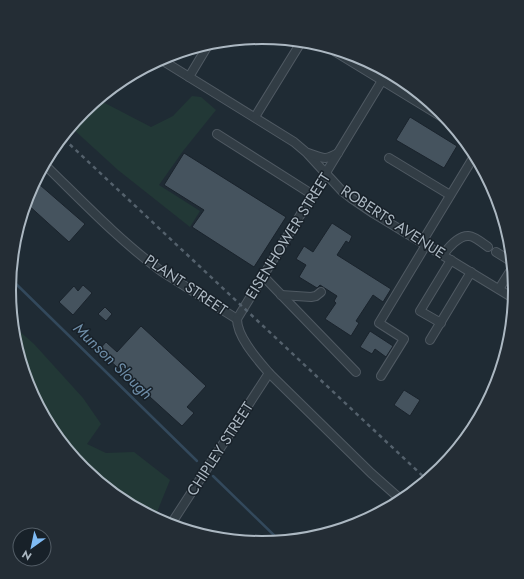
<svg xmlns="http://www.w3.org/2000/svg" width="524" height="579" font-family="Jost,sans-serif">
	<rect width="100%" height="100%" fill="#1f2b34"/>
	<g fill="#223836">
		<polygon points="192,96 201,97 216,110 183,151 159,185 200,211 190,227 118,170 72,128 83,110 99,100 151,127 173,116"/>
		<polygon points="17,329 34,344 83,398 101,424 87,444 106,453 134,452 170,480 155,517 83,468 28,386"/>
	</g>
	<g fill="none" stroke-linecap="round" stroke-linejoin="round">
		<g stroke="#33495c" stroke-width="2.5">
			<polyline points="11,279 197,461"/>
			<polyline points="213,476 278,539"/>
		</g>
	</g>
	<g fill="#45535e" stroke="#1a232c">
		<polygon points="410,117 457,146 444,168 396,140"/>
		<polygon points="184,153 286,217 254,267 192,227 204,210 164,185"/>
		<polygon points="40,185 85,224 69,242 26,203 27,199"/>
		<polygon points="332,223 352,236 349,243 346,241 337,255 391,289 383,302 373,295 356,321 359,323 351,336 325,319 336,303 334,301 337,296 320,285 317,288 299,277 306,265 296,259 304,246 313,252"/>
		<polygon points="83,285 92,293 73,315 59,302 74,286 78,291"/>
		<polygon points="105,307 112,314 106,321 98,314"/>
		<polygon points="141,326 206,386 187,407 194,413 182,426 107,358 98,351 106,342 117,352"/>
		<polygon points="370,331 393,346 386,357 375,349 372,354 360,347"/>
		<polygon points="404,390 420,400 410,416 394,405"/>
	</g>
	<g fill="none" stroke-linecap="round" stroke-linejoin="round">
		<defs>
			<g id="minor">
				<polyline points="334,51 447,120"/>
				<polyline points="160,59 294,142 307,153 342,191 351,198 373,213 513,298"/>
				<polyline points="189,77 207,47"/>
				<polyline points="255,117 300,44"/>
				<polyline points="217,134 313,195"/>
				<path d="M308 153C323 158 324 161 338 153"/>
				<polyline points="389,158 450,195"/>
				<path d="M46 166C83 202 119 240 161 271L237 319"/>
				<polyline points="422,242 473,158"/>
				<polyline points="496,252 509,260"/>
				<path d="M443 255C448 248 459 235 469 236 474 236 484 244 488 247"/>
				<polyline points="263,276 356,372"/>
				<polyline points="499,289 511,270"/>
				<polyline points="281,295 311,297 316,296 321,292"/>
				<polyline points="237,319 386,74"/>
				<path d="M237 319C237 337 258 360 269 373L371 473 398 497"/>
				<polyline points="441,323 420,311 451,260"/>
				<polyline points="430,340 471,272"/>
				<polyline points="381,376 404,339 379,323 426,245"/>
				<polyline points="171,524 269,373"/>
			</g>
		</defs>
		<use href="#minor" stroke="#505a63" stroke-width="10"/>
		<use href="#minor" stroke="#323d45" stroke-width="8"/>
		<polyline stroke="#54616c" stroke-width="2.5" stroke-dasharray="4 4" stroke-linecap="butt" points="64,139 426,479"/>
	</g>
	<g text-anchor="middle" dominant-baseline="central" stroke-width="3" stroke-linejoin="round" paint-order="stroke">
		<g font-size="15" fill="#acb8c2" stroke="#182129">
			<text transform="translate(393 222) rotate(33)">ROBERTS AVENUE</text>
			<text transform="translate(288 236) rotate(-58)">EISENHOWER STREET</text>
			<text transform="translate(186 285) rotate(34)">PLANT STREET</text>
			<text transform="translate(220 449) rotate(-57)">CHIPLEY STREET</text>
		</g>
		<g font-size="16" font-style="italic" fill="#6d8ca6" stroke="#182129">
			<text transform="translate(113 361) rotate(44)">Munson Slough</text>
		</g>
	</g>
	<path d="M0 0H524V579H0ZM16 290a246 246 0 1 1 492 0a246 246 0 1 1-492 0Z" fill="#242d35" fill-rule="evenodd"/>
	<path fill="none" stroke="#acb8c2" stroke-width="2" d="M16 290a246 246 0 1 1 492 0a246 246 0 1 1-492 0Z"/>
	<g transform="translate(32 547) rotate(213)"><circle r="19" fill="#182129" stroke="#535d66"/>
	<path d="M0-3L7 15L0 10L-7 15Z" fill="#7fbbf5"/>
	<text y="-6" font-size="11" font-weight="bold" text-anchor="middle" fill="#acb8c2">N</text>
	</g>
</svg>
